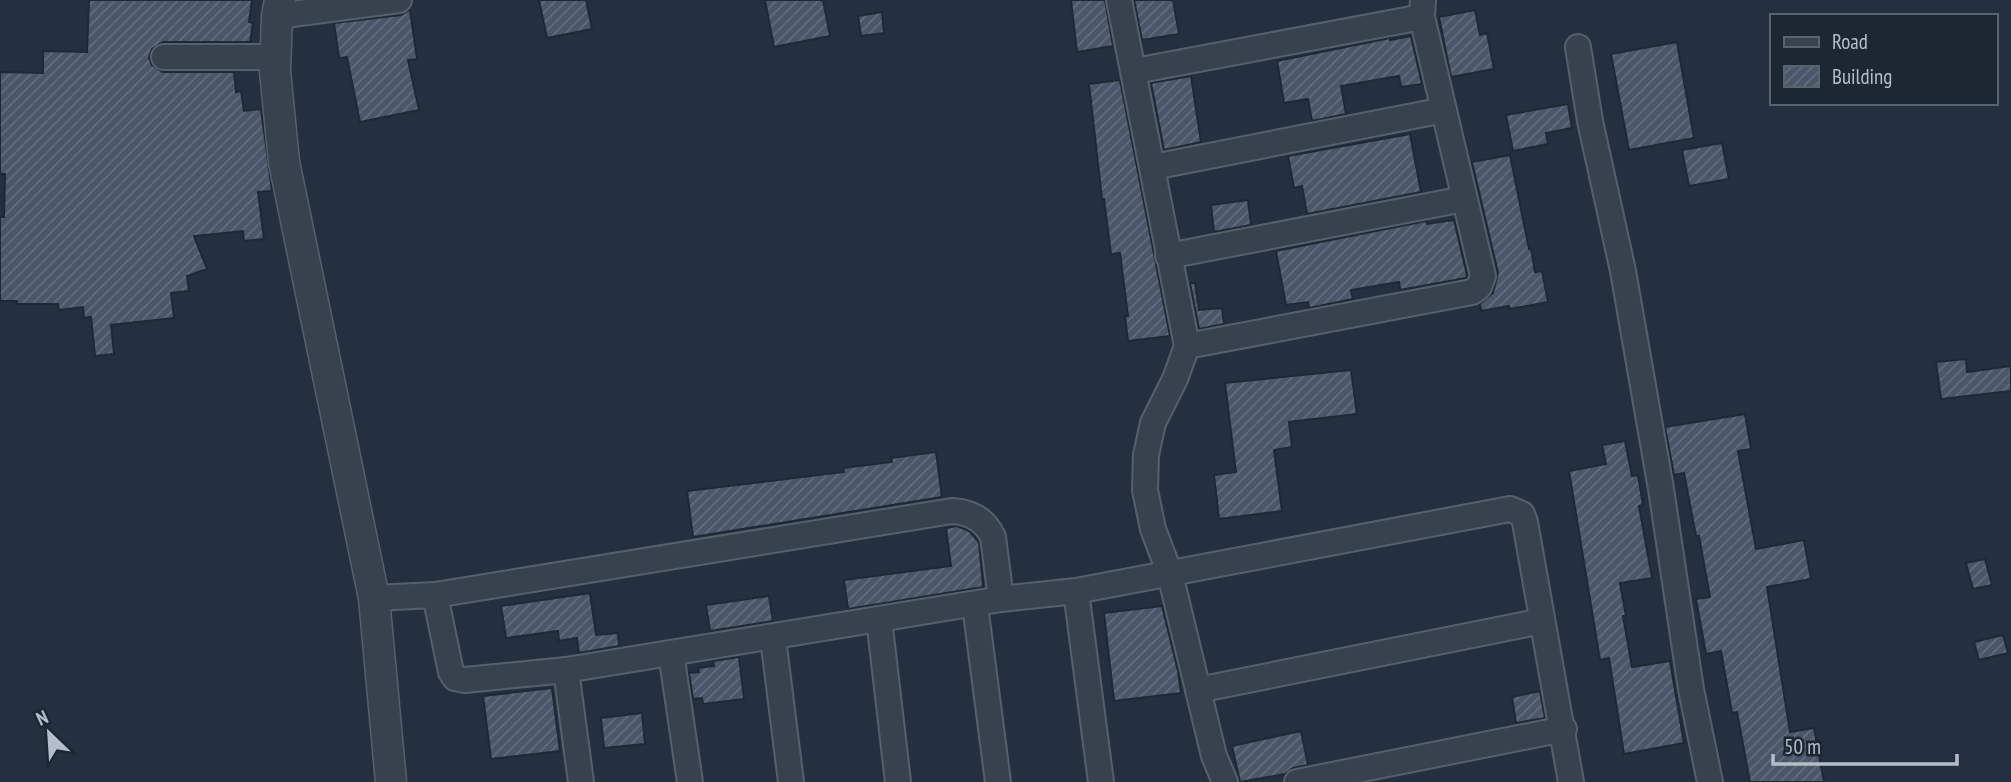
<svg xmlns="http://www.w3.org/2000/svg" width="2011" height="782" font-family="'PT Sans Narrow',sans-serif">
	<defs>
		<pattern id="building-hatch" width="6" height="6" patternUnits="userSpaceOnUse" patternTransform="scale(1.75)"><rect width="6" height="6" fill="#4a5769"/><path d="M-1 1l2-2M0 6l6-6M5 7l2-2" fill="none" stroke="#626d7d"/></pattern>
	</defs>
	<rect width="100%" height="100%" fill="#243040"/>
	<g fill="url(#building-hatch)" stroke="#1f2936" stroke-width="2">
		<polygon points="89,0 252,0 249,22 253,23 250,42 163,42 152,49 149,58 152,65 163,72 234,72 236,92 241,91 244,111 261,109 272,191 258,192 264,239 244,241 243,231 194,236 207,269 187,276 189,291 171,293 174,318 111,325 114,354 95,356 91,317 84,318 83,307 59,310 58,304 17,304 17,301 0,301 0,217 4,217 5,174 0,174 0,72 43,73 43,51 87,52"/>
		<polygon points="539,0 586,0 592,29 547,38"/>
		<polygon points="765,0 823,0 830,36 774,47"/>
		<polygon points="1071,0 1105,0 1113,46 1077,52"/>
		<polygon points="1134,0 1173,0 1179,34 1142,40"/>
		<polygon points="410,10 417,59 408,60 419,110 360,122 347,57 339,58 334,23 401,15"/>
		<polygon points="1475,10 1480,35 1487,33 1494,69 1451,77 1439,17"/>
		<polygon points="882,12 884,33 861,36 858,16"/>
		<polygon points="1411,36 1422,84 1401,87 1399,76 1341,86 1346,114 1312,121 1308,99 1284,103 1277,61 1390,38 1390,40"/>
		<polygon points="1677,42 1694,138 1629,150 1611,54"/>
		<polygon points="1191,76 1201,142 1164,150 1151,83"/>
		<polygon points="1120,80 1170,336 1128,341 1125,316 1128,316 1120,253 1111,254 1104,199 1102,199 1089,84"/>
		<polygon points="1568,104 1572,128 1546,133 1548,144 1513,151 1506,115"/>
		<polygon points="1410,134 1421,192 1307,214 1302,186 1294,188 1288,156"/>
		<polygon points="1722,143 1729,179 1689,186 1682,150"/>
		<polygon points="1510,155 1529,249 1531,248 1535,272 1542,271 1548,302 1510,309 1509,306 1481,311 1480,304 1493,293 1498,273 1472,162"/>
		<polygon points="1248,200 1251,225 1214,232 1211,205"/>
		<polygon points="1454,220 1467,275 1466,278 1400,290 1399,282 1351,290 1353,299 1309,308 1308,302 1286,305 1276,251 1426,221 1427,224"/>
		<polygon points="1190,283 1195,283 1199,310 1222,308 1224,324 1199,329"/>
		<polygon points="1966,359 1967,372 2011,366 2011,391 1941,399 1936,362"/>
		<polygon points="1351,370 1357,414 1289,422 1292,447 1274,450 1282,511 1219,519 1214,475 1236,472 1225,383"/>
		<polygon points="1745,414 1751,449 1738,451 1756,549 1804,540 1811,579 1767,587 1790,732 1814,728 1824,782 1750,782 1737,712 1732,713 1721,651 1706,654 1696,599 1710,597 1699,536 1696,536 1684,473 1674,475 1665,427"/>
		<polygon points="1625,441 1632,476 1638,475 1643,505 1639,506 1652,578 1620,583 1626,616 1623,616 1632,667 1670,661 1684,743 1624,754 1609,658 1600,660 1569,471 1606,464 1602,445"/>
		<polygon points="936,452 942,497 693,537 687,491 844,472 843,468 892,462 891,458"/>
		<polygon points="957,526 969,531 979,542 983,587 848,609 844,580 951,566 946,528"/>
		<polygon points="1985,559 1992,585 1973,589 1966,563"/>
		<polygon points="590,593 596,635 618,633 619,646 579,653 577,638 559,641 558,631 506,638 501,606"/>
		<polygon points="769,596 773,621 710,631 706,605"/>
		<polygon points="1162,606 1178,671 1181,693 1114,701 1104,613"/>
		<polygon points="2003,635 2008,653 1979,660 1974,642"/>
		<polygon points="739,657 744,699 703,704 702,698 693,699 689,673 699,672 698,668 714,666 713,661"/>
		<polygon points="552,688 560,751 491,759 483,696"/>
		<polygon points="1540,691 1545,718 1516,723 1512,697"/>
		<polygon points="642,713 645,744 604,748 601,718"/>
		<polygon points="1301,731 1308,765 1293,768 1285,774 1240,782 1232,746"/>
	</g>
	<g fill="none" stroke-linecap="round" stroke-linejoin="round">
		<defs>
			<g id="minor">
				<polyline points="1119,0 1187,346 1175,379 1153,423 1146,455 1145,490 1153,529 1170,574 1214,756 1225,782"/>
				<polyline points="277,16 399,0"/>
				<polyline points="1578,47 1590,121 1623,271 1661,489 1691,689 1710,782"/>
				<polyline points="164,57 275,57"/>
				<polyline points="1135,71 1422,17"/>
				<polyline points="1153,167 1444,110"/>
				<polyline points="1168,256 1464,199"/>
				<polyline points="1187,346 1472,292 1479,287 1483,276 1422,17 1423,0"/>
				<polyline points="1076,591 1101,782"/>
				<polyline points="435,595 451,672 455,678 465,680 566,670 1001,599 1076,591 1510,509 1522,514 1525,522 1571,782"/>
				<path d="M374 598 435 595 952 511C971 512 985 520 993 537L1001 599"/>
				<polyline points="975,605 998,782"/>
				<polyline points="879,619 898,782"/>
				<polyline points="773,638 791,782"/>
				<polyline points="671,653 690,782"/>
				<polyline points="566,670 581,782"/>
				<polyline points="1198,690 1542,621"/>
				<polyline points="1297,782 1564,729"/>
			</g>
			<polyline id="tertiary" points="280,0 277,16 275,71 284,162 374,598 391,782"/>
		</defs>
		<use href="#minor" stroke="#56606d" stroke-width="28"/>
		<use href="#tertiary" stroke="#56606d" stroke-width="33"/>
		<use href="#minor" stroke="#38424f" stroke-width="24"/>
		<use href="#tertiary" stroke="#38424f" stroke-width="30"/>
	</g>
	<rect x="1770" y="14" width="228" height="91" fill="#1d2734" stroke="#596370" stroke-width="2"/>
	<rect x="1784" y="37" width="35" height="10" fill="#38424f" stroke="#596370" stroke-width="2"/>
	<text x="1832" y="49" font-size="21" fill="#b4bdca">Road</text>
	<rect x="1784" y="66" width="35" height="21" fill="url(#building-hatch)" stroke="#596370" stroke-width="2"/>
	<text x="1832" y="84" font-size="21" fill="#b4bdca">Building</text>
	<g transform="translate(49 733) rotate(335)" stroke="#1d2734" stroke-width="5" paint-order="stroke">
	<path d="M0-5L12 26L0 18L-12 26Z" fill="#b4bdca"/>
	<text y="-10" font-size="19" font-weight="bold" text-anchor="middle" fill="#b4bdca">N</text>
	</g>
	<path d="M1773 754v10h184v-10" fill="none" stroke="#b4bdca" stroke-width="3.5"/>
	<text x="1784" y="754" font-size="21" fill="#b4bdca" stroke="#1d2734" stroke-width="5" paint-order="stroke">50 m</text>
</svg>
